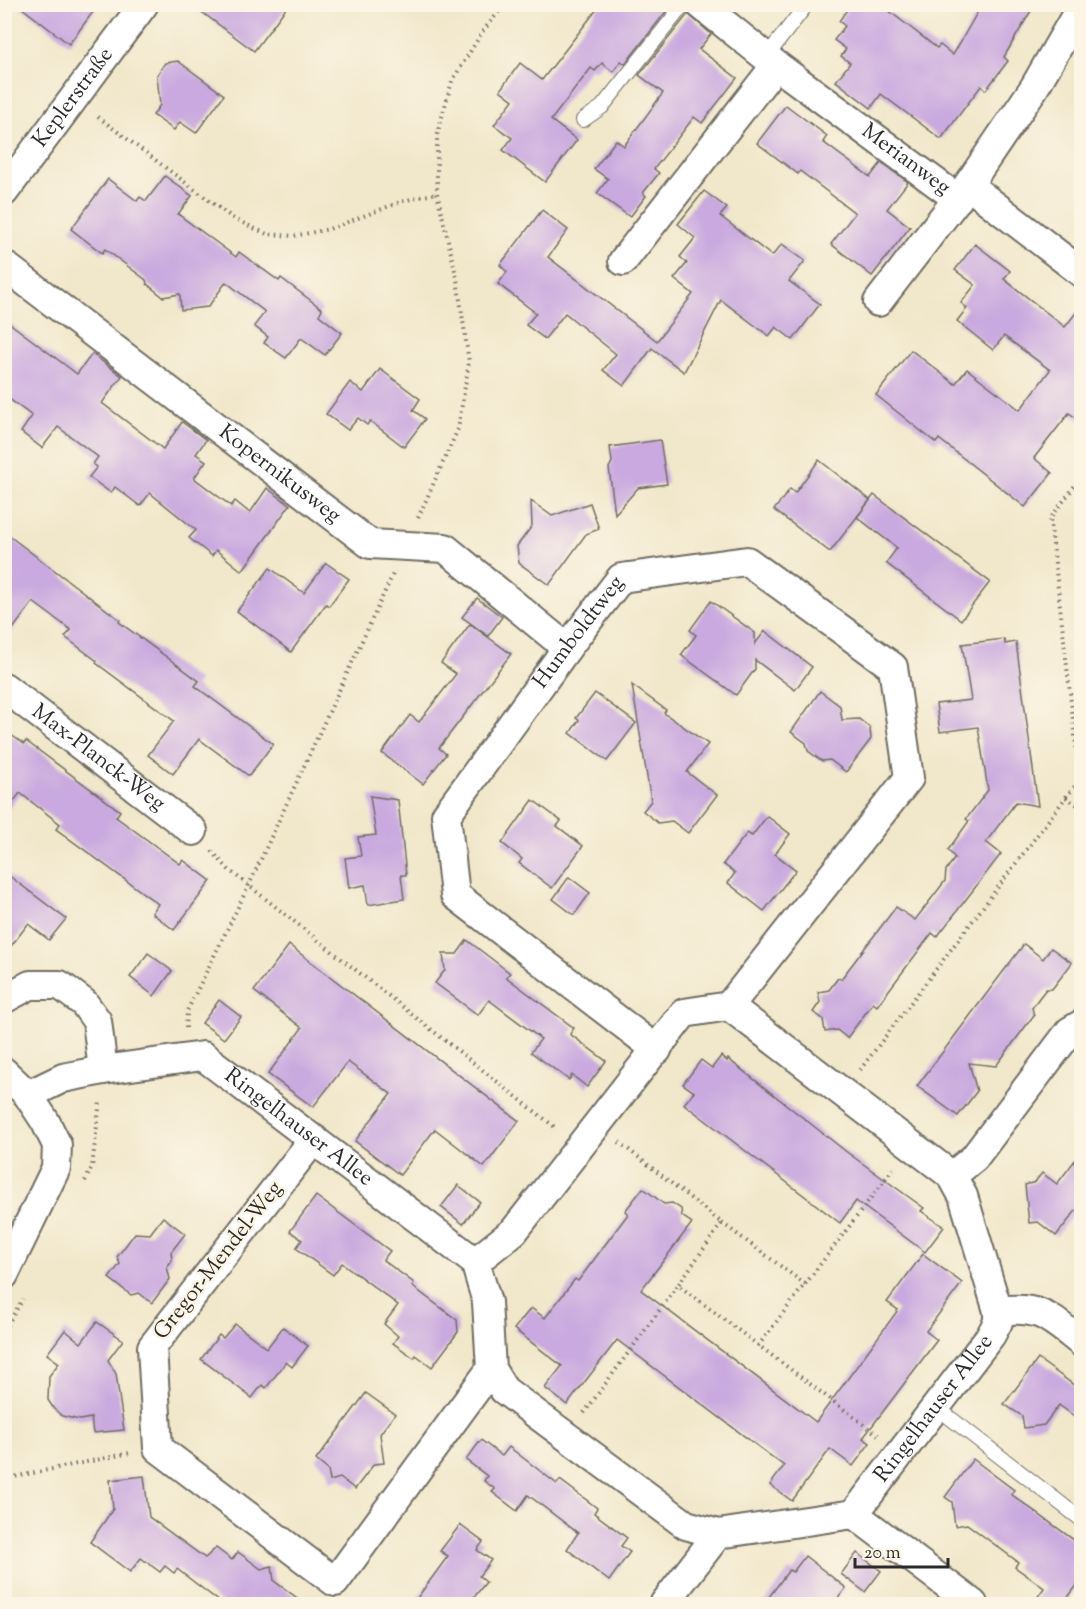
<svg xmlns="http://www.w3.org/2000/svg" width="1086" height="1609" font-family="'Sorts Mill Goudy',serif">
	<rect width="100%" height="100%" fill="#fcf5e5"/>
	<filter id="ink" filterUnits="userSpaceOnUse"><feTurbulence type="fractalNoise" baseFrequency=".0167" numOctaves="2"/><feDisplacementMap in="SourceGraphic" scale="12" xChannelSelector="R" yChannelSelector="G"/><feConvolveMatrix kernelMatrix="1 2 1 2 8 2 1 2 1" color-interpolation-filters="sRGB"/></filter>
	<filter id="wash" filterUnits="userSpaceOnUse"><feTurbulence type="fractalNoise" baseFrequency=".008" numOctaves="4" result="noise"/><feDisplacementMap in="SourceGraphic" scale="24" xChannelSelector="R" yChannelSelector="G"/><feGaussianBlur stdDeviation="1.35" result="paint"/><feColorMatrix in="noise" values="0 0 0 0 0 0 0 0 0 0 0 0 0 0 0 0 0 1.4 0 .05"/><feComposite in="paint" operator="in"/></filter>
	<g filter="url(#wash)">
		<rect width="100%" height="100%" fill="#f1e7cb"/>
		<g id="blocks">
			<g fill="#c9a9df">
				<polygon points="17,4 99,4 69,44"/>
				<polygon points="191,4 289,4 254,51"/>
				<polygon points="601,4 672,4 625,64 621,61 613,72 602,63 595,71 591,68 551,120 577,140 545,182 503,150 512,138 494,125 513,100 500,90 520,63 542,80"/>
				<polygon points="851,4 880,4 937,48 940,45 953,55 982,4 1035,4 1004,57 1008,61 986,90 981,86 941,139 881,94 871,108 836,81 850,63 841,56 846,49 834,40 845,26 839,21"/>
				<polygon points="688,14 711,34 699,49 737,78 702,123 694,117 654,169 659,173 643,193 646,196 630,217 597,193 608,179 594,169 616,140 624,146 663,93 639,75"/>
				<polygon points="178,61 224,95 196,133 180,122 174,130 153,115 160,105 157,75 165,63"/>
				<polygon points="786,105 827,136 823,142 870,177 881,163 908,182 887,209 910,227 872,276 831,244 855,213 800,171 798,174 757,143"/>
				<polygon points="165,176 192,196 178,214 236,257 239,252 279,281 281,278 322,309 319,315 342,333 325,355 301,338 286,358 264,343 268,337 254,326 265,312 226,282 208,307 181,310 180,294 163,297 147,284 146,280 105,249 102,253 71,229 108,179 137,201 140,197 146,201"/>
				<polygon points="704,191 727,208 720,216 772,256 782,244 805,261 789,281 820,304 793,340 776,327 769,336 721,300 684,372 652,348 624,386 603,370 616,354 565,313 545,339 526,325 536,313 498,284 507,272 500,265 542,210 568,230 548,257 657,341 693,294 674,279 687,263 680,257 695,238 678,224"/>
				<polygon points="975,244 1010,271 1004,279 1065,327 1082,305 1082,422 1069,413 1034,458 1052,473 1025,507 939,439 936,443 876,395 911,350 955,384 967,369 1020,410 1050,370 1004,336 993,350 957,321 967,308 961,303 975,285 955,270"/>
				<polygon points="4,319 77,374 92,354 122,376 102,403 163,449 182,422 206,440 196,454 206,461 194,478 231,506 235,501 250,513 267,488 290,505 242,571 216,550 212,556 189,538 196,530 150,493 140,506 115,487 111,493 89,477 97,467 93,464 98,457 58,427 42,448 21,432 32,416 4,395"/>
				<polygon points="380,369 420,399 413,410 425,419 404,447 370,421 367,425 358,418 348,430 326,414 350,382 363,392"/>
				<polygon points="660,440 667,484 638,488 615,514 609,468 612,462 610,447"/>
				<polygon points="819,460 870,500 830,552 774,510 790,489 795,493"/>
				<polygon points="874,495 990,582 961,620 886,563 897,548 857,517"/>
				<polygon points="531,501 552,516 590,503 599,529 586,534 549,585 519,563 517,546 532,526"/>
				<polygon points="4,532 120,620 119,622 199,681 195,686 273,744 249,776 199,739 173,774 148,755 174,721 96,663 97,661 65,637 71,630 33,602 4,641"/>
				<polygon points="326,563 349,579 329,606 326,604 291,652 237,611 270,568 304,593"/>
				<polygon points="477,598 502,617 488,636 462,617"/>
				<polygon points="711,601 755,633 755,644 765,631 812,667 795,690 755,660 755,669 736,695 681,655 696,635 690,630"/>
				<polygon points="470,624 511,654 439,748 446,754 423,784 382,753 410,715 419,722 456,674 441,663"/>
				<polygon points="1004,639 1005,644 1016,642 1038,806 1016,802 986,842 1001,854 937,937 932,933 877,1006 873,1003 847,1038 837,1030 825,1032 823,1019 813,1012 820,1002 818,992 829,990 838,978 841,979 896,907 915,920 945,881 946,870 955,858 948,850 969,821 966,819 988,790 978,727 940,732 936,704 971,700 962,644"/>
				<polygon points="632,685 666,710 664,713 708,744 687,772 717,795 688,833 672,821 658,823 643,811 651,801"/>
				<polygon points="820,691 840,706 842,720 859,719 870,728 871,739 846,772 830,760 822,761 808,751 806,743 791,732"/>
				<polygon points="595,693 636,723 607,761 570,733 579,720 576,718"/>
				<polygon points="4,730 24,744 26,741 120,811 116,817 180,864 183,860 211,881 174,930 152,913 158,904 56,829 60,824 20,793 4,814"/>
				<polygon points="370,796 398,800 406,875 401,875 404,899 368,905 365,885 349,888 345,858 361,856 358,837 376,835"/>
				<polygon points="533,800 561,821 557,826 583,846 552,888 519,863 522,859 502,843"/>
				<polygon points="767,816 790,834 775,854 796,870 764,911 728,883 735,873 723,864 747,833 752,836"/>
				<polygon points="4,872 66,919 49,940 28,924 4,955"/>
				<polygon points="569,877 590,893 574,915 553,899"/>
				<polygon points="467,940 510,973 506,977 574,1028 570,1034 606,1061 587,1087 572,1075 569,1080 531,1052 541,1039 489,1000 478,1015 435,983 445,970 443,954 457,954"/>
				<polygon points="1024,944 1043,959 1051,948 1072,963 1052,989 1046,989 1039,998 1032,1008 1034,1015 996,1066 969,1063 977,1091 958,1116 917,1086"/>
				<polygon points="289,945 519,1121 484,1167 435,1129 400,1175 355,1141 391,1094 348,1062 313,1107 268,1074 302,1028 254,991"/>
				<polygon points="148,953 172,971 154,996 130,977"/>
				<polygon points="219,1000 241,1017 224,1039 202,1023"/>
				<polygon points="721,1056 727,1061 728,1059 848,1153 924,1208 921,1211 944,1227 925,1252 856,1201 840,1223 684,1104 694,1092 683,1084 701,1060 712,1068"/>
				<polygon points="1082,1151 1082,1203 1056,1236 1038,1222 1029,1223 1025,1185 1035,1182 1042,1173 1057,1184"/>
				<polygon points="458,1185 480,1202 463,1224 441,1207"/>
				<polygon points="643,1188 664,1204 672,1203 681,1209 682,1216 692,1223 641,1290 816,1422 898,1310 887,1302 923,1254 962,1283 926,1331 937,1340 863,1438 870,1443 853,1466 830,1449 792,1501 770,1485 784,1466 617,1340 567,1405 545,1388 562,1366 514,1329 531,1308 545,1318 575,1279 578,1281 628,1214 625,1211"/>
				<polygon points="316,1196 390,1251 383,1260 414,1283 412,1286 457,1320 458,1332 432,1367 416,1355 414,1358 393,1343 398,1336 384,1324 398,1305 342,1263 333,1275 296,1248 302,1240 290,1231"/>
				<polygon points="163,1217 185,1234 171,1252 172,1260 167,1267 170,1279 152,1303 139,1293 131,1295 109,1278 120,1264 117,1257 135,1233 150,1234"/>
				<polygon points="97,1322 123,1340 108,1360 116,1374 124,1430 93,1433 91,1418 80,1420 62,1416 54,1409 48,1400 49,1376 59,1363 47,1354 65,1330 81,1343"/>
				<polygon points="235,1324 267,1348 283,1327 308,1346 292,1367 286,1362 266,1388 262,1385 252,1398 201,1359 219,1335 223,1338"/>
				<polygon points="1038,1359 1082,1391 1082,1422 1059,1405 1044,1425 1024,1428 1022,1416 1004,1404"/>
				<polygon points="366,1393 395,1414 380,1434 384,1463 374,1464 355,1489 340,1478 330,1481 328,1470 316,1460"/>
				<polygon points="481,1440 502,1456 509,1447 557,1484 560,1480 597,1508 594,1513 627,1538 621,1546 630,1552 609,1581 567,1549 578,1533 528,1495 517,1511 492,1492 495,1489 484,1481 487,1476 466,1460"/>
				<polygon points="973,1459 1014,1490 1011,1494 1082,1546 1082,1579 1062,1605 1032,1605 1044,1588 1015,1567 1018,1562 967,1524 955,1526 952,1502 945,1497"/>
				<polygon points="144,1476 149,1517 205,1558 216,1548 232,1560 238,1552 261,1569 272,1566 274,1581 307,1605 224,1605 177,1569 174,1573 165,1566 160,1572 141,1558 130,1572 90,1542 113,1509 110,1480"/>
				<polygon points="460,1525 483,1542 477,1550 491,1560 479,1576 486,1582 468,1605 412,1605 448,1556 440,1551"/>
				<polygon points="857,1553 881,1571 865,1592 841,1574"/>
				<polygon points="805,1556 846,1588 833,1605 763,1605 789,1570 793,1572"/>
			</g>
		</g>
	</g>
	<g filter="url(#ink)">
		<use href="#blocks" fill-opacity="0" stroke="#706d63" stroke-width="1.5"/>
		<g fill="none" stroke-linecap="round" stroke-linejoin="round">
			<defs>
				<g id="lane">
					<polyline points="766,57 807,4"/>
					<polyline points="583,120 602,107 684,4"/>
					<polyline points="936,1407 1082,1520"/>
				</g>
				<g id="street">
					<path id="s1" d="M700 4 776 65 958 199"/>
					<polyline points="968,185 1082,273"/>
					<path id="s2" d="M4 192 144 4"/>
					<polyline points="623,261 776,65"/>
					<path id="s3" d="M4 265 370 544 445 548 567 648"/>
					<polyline points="878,302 968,185 1034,88 1082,5"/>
					<path id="s4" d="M4 687 193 831"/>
					<polyline points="4,999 30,985 60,985 84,1003 97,1021 103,1070"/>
					<path id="s5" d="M657 1050 455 895 446 815 567 648 621 578 747 561 893 667 909 778 729 1006"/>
					<polyline points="4,1072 28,1095 45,1121 57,1145 56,1168 4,1275"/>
					<path id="s6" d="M28 1095 63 1078 103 1070 203 1056 475 1262 487 1302 491 1369 504 1390 686 1525 718 1534 854 1514 991 1335 998 1322V1311L963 1196 952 1176 729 1006 684 1013 514 1231 475 1262"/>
					<polyline points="314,1139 152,1347 158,1448 335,1582 491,1369"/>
					<polyline points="952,1176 974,1158 1070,1031 1082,1024"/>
					<path d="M998 1311C1041 1305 1050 1318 1082 1343"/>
					<polyline points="854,1514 973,1604"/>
					<polyline points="664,1604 718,1534"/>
				</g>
			</defs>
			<use href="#lane" stroke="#706d63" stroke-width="16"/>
			<use href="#street" stroke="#706d63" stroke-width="32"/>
			<g stroke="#706d63" stroke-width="4" stroke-dasharray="1.5 4.5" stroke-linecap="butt">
				<polyline points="98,117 234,219 267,234 294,236 329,229 403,201 437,193"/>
				<polyline points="418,518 458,429 469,362 457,279 437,193 437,135 452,81 483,31 505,4"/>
				<polyline points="1066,797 1080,780 1050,519 1082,476"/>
				<polyline points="212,851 229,870 556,1128"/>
				<polyline points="186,1028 187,1011 249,885 393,574"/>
				<polyline points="860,1070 1066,797 1082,808"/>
				<polyline points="619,1142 722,1223 678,1285 878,1435"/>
				<polyline points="85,1181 92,1167 100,1101"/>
				<polyline points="722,1223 805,1284"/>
				<polyline points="4,1330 23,1299"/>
				<polyline points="758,1346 893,1169"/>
				<polyline points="584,1413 678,1285"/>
				<polyline points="4,1479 130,1453"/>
				<polyline points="4,1604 5,1604"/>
			</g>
			<use href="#lane" stroke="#fff" stroke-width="14"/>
			<use href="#street" stroke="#fff" stroke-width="28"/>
		</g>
	</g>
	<g text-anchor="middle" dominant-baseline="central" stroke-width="5" stroke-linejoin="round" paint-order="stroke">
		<g font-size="22" fill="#2b2b2b" stroke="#fcf5e5">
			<text stroke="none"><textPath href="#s2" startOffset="117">Keplerstraße</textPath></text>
			<text stroke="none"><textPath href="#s1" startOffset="258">Merianweg</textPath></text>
			<text stroke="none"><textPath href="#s3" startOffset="346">Kopernikusweg</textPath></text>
			<text stroke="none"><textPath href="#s5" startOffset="561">Humboldtweg</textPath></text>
			<text stroke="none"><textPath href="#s4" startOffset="118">Max-Planck-Weg</textPath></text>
			<text stroke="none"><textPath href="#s6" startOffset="300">Ringelhauser Allee</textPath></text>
			<text transform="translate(219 1261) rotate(-52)">Gregor-Mendel-Weg</text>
			<text stroke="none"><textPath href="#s6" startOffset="1185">Ringelhauser Allee</textPath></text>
		</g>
	</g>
	<rect width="1086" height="1609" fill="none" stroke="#fcf5e5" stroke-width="24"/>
	<path d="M855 1558v9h93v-9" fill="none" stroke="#2b2b2b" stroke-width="3"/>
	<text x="864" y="1558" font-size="18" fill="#2b2b2b" stroke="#fcf5e5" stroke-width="4.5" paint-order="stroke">20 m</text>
</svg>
